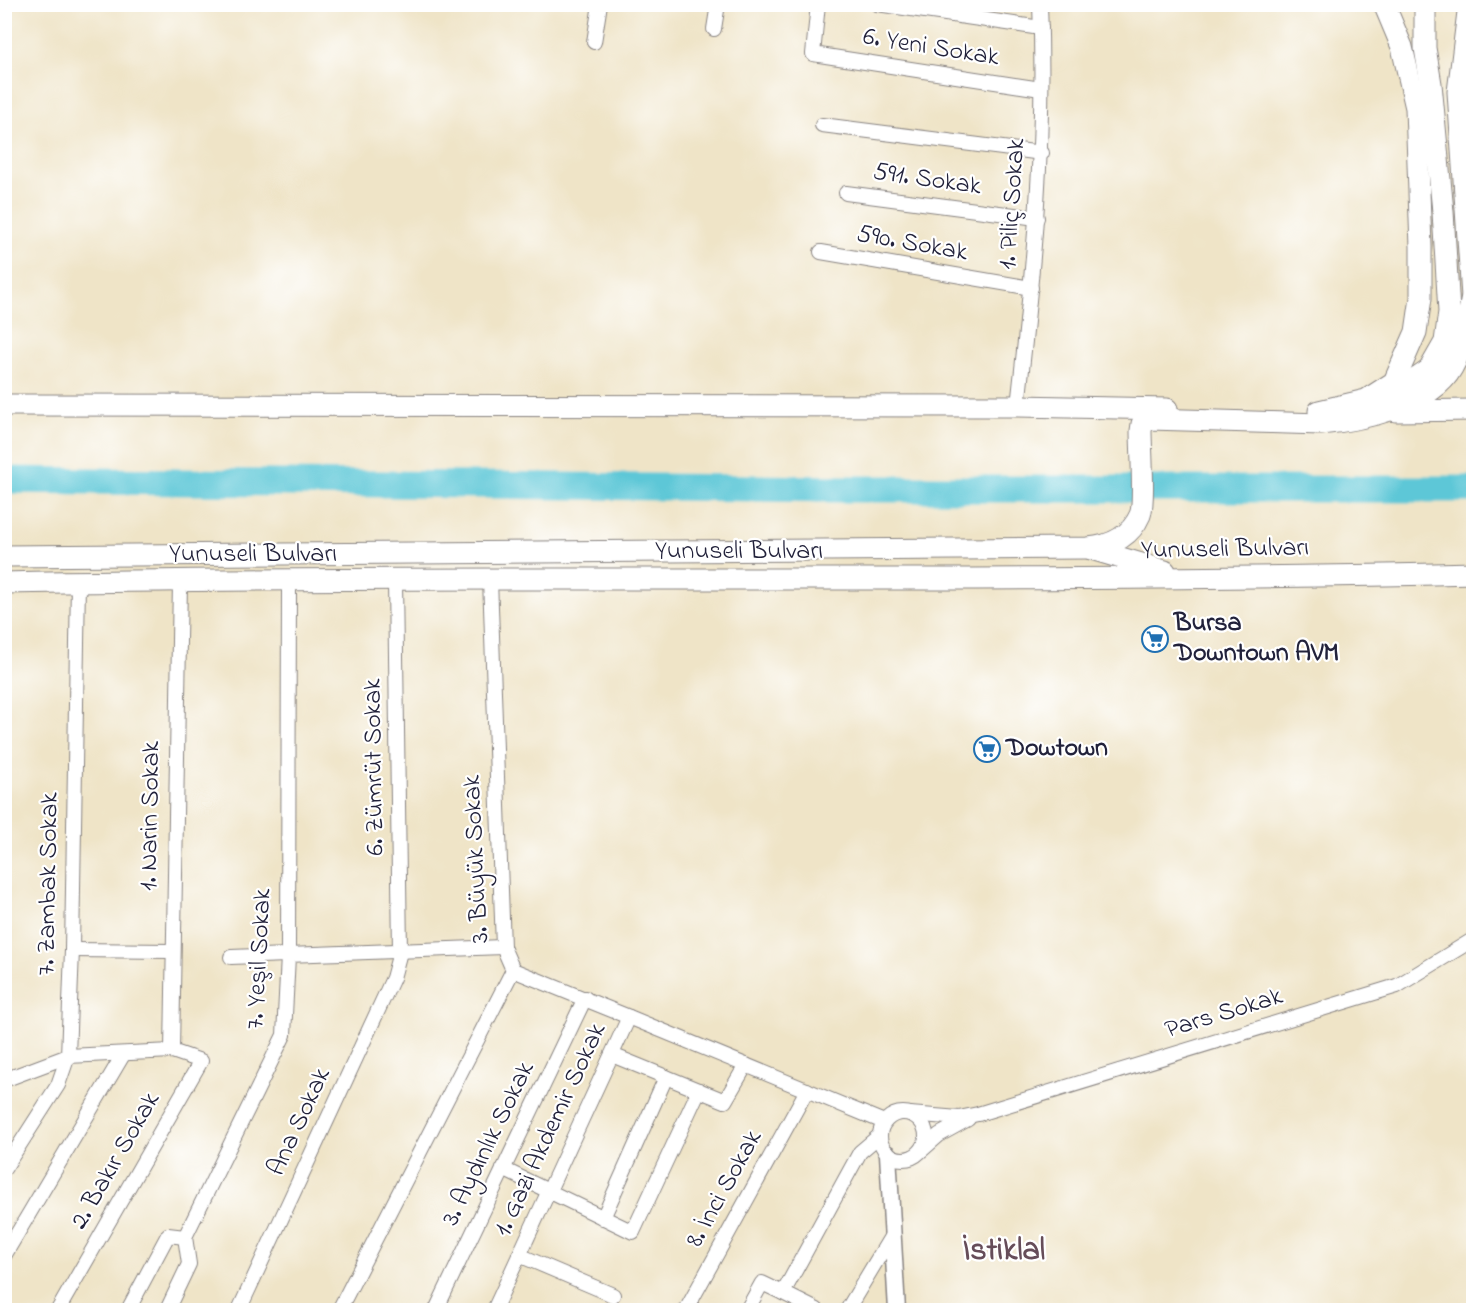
<svg xmlns="http://www.w3.org/2000/svg" width="1478" height="1315" font-family="'Indie Flower',sans-serif">
	<rect width="100%" height="100%" fill="#fff"/>
	<filter id="ink" filterUnits="userSpaceOnUse"><feTurbulence type="fractalNoise" baseFrequency=".0167" numOctaves="2"/><feDisplacementMap in="SourceGraphic" scale="12" xChannelSelector="R" yChannelSelector="G"/><feConvolveMatrix kernelMatrix="1 2 1 2 8 2 1 2 1" color-interpolation-filters="sRGB"/></filter>
	<filter id="wash" filterUnits="userSpaceOnUse"><feTurbulence type="fractalNoise" baseFrequency=".008" numOctaves="4" result="noise"/><feDisplacementMap in="SourceGraphic" scale="24" xChannelSelector="R" yChannelSelector="G"/><feGaussianBlur stdDeviation="1.35" result="paint"/><feColorMatrix in="noise" values="0 0 0 0 0 0 0 0 0 0 0 0 0 0 0 0 0 1.4 0 .05"/><feComposite in="paint" operator="in"/></filter>
	<g filter="url(#wash)">
		<rect width="100%" height="100%" fill="#efe4c7"/>
		<g fill="none" stroke-linecap="round" stroke-linejoin="round">
			<polyline stroke="#5dc7d7" stroke-width="27" points="4,480 844,489 1474,489"/>
		</g>
	</g>
	<g filter="url(#ink)">
		<g fill="none" stroke-linecap="round" stroke-linejoin="round">
			<defs>
				<g id="minor">
					<polyline points="818,4 813,54 1041,89"/>
					<polyline points="877,4 1041,28"/>
					<polyline points="714,29 718,4"/>
					<polyline points="594,42 600,4"/>
					<polyline points="822,125 1042,153"/>
					<polyline points="846,193 1037,218"/>
					<polyline points="821,252 1031,288"/>
					<path d="M1018 406C1033 272 1046 140 1040 4"/>
					<polyline points="72,950 172,951"/>
					<polyline points="231,957 503,947"/>
					<polyline points="629,1017 884,1122"/>
					<polyline points="172,1051 180,582"/>
					<polyline points="612,1055 725,1101 746,1065"/>
					<polyline points="4,1080 68,1056 172,1051 201,1061 58,1310"/>
					<circle cx="903" cy="1136" r="23"/>
					<polyline points="910,1114 959,1118 978,1114 1397,986 1474,939"/>
					<polyline points="922,1150 939,1135 968,1119"/>
					<polyline points="4,1169 58,1085 68,1056 72,950 78,582"/>
					<polyline points="503,1169 633,1232 699,1090"/>
					<polyline points="603,1218 666,1077"/>
					<polyline points="519,1255 613,1295"/>
					<polyline points="4,1256 123,1055"/>
					<polyline points="128,1310 168,1235 185,1237"/>
					<polyline points="167,1310 189,1264 185,1237 284,1035 288,956 289,582"/>
					<polyline points="239,1310 393,978 400,952 395,581"/>
					<polyline points="339,1310 513,970 503,947 490,579"/>
					<polyline points="436,1310 585,998"/>
					<polyline points="494,1310 629,1017 513,970"/>
					<polyline points="686,1310 807,1090"/>
					<polyline points="747,1310 762,1283 783,1293"/>
					<polyline points="817,1310 783,1293 860,1152 880,1135"/>
					<polyline points="847,1310 892,1235"/>
				</g>
				<polyline id="tertiary" points="888,1154 897,1310"/>
				<g id="primary">
					<polyline points="1469,4 1458,92 1473,311"/>
					<polyline points="1387,399 1429,370 1445,342 1449,312 1443,212 1431,84 1425,48 1425,4"/>
					<polyline points="4,405 1018,406 1167,409"/>
					<polyline points="1319,411 1366,400 1394,382 1416,332 1421,298 1421,247 1416,108 1402,47 1384,4"/>
					<polyline points="1396,411 1474,410"/>
					<polyline points="1091,549 1165,571"/>
					<path d="M4 556 1088 548C1110 546 1130 538 1140 515 1145 503 1141 448 1141 431L1142 424 1150 419 1321 424C1361 420 1431 406 1452 368 1464 347 1467 321 1472 297"/>
					<path d="M4 583C494 574 984 585 1474 573"/>
				</g>
			</defs>
			<use href="#minor" stroke="#888381" stroke-width="16"/>
			<use href="#tertiary" stroke="#888381" stroke-width="19"/>
			<use href="#primary" stroke="#888381" stroke-width="23"/>
			<use href="#minor" stroke="#fff" stroke-width="14"/>
			<use href="#tertiary" stroke="#fff" stroke-width="16"/>
			<use href="#primary" stroke="#fff" stroke-width="21"/>
		</g>
	</g>
	<defs>
		<symbol id="supermarket-ring" viewBox="-11 -11 22 22"><circle r="9.5" fill="#fff" stroke="#1f6fb2" stroke-width="1.5"/><path d="M-6-5.5h2.5l.6 2H6L4.5 2H-2.5L-4.4-4H-6ZM-1.5 3.2a1.3 1.3 0 1 0 .1 0ZM3 3.2a1.3 1.3 0 1 0 .1 0Z" fill="#1f6fb2"/></symbol>
	</defs>
	<g fill-rule="evenodd">
		<use href="#supermarket-ring" x="1140" y="624" width="30" height="30"/>
		<use href="#supermarket-ring" x="972" y="734" width="30" height="30"/>
	</g>
	<g text-anchor="middle" dominant-baseline="central" stroke-width="4.5" stroke-linejoin="round" paint-order="stroke">
		<g font-size="26" fill="#22223b" stroke="#fff">
			<text transform="translate(931 48) rotate(9)">6. Yeni Sokak</text>
			<text transform="translate(927 180) rotate(8)">591. Sokak</text>
			<text transform="translate(1013 204) rotate(-86)">1. Piliç Sokak</text>
			<text transform="translate(912 244) rotate(10)">590. Sokak</text>
			<text transform="translate(1225 550) rotate(-1)">Yunuseli Bulvarı</text>
			<text x="739" y="552">Yunuseli Bulvarı</text>
			<text x="253" y="555">Yunuseli Bulvarı</text>
			<text transform="translate(375 767) rotate(-91)">6. Zümrüt Sokak</text>
			<text transform="translate(151 816) rotate(-89)">1. Narin Sokak</text>
			<text transform="translate(477 859) rotate(-93)">3. Büyük Sokak</text>
			<text transform="translate(49 884) rotate(-89)">7. Zambak Sokak</text>
			<text transform="translate(260 959) rotate(-87)">7. Yeşil Sokak</text>
			<text transform="translate(1224 1014) rotate(-17)">Pars Sokak</text>
			<text transform="translate(300 1122) rotate(-65)">Ana Sokak</text>
			<text transform="translate(551 1130) rotate(-65)">1. Gazi Akdemir Sokak</text>
			<text transform="translate(489 1144) rotate(-64)">3. Aydınlık Sokak</text>
			<text transform="translate(116 1161) rotate(-60)">2. Bakır Sokak</text>
			<text transform="translate(725 1189) rotate(-61)">8. İnci Sokak</text>
		</g>
		<g font-size="26" font-weight="bold" fill="#22223b" stroke="#fff" text-anchor="start">
			<text x="1174" y="624">Bursa<tspan x="1174" dy="30">Downtown AVM</tspan></text>
			<text x="1006" y="749">Dowtown</text>
		</g>
		<g font-size="32" font-weight="bold" fill="#664d59" stroke="#fff">
			<text x="1004" y="1251">İstiklal</text>
		</g>
	</g>
	<rect width="1478" height="1315" fill="none" stroke="#fff" stroke-width="24"/>
</svg>
